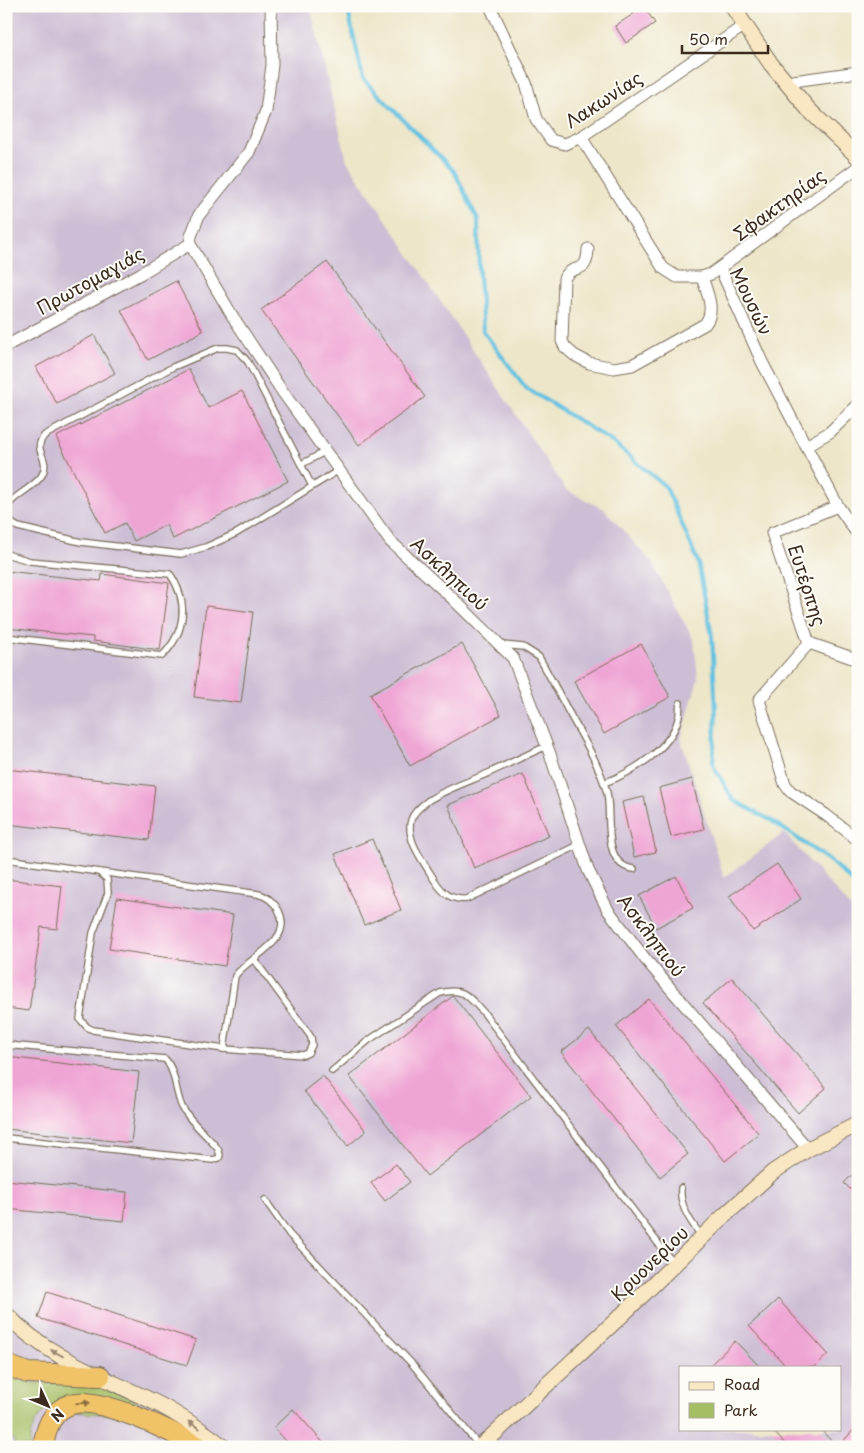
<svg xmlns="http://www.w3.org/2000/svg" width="864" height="1453" font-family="'Playpen Sans',sans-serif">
	<rect width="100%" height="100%" fill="#fdfcf7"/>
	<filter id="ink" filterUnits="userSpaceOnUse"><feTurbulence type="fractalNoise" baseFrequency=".02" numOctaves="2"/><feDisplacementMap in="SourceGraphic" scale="10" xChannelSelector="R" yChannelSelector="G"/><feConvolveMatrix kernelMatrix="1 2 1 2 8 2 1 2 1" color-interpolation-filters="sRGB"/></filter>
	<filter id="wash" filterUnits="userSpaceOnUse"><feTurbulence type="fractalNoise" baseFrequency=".0096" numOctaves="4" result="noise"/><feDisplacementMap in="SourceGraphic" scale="20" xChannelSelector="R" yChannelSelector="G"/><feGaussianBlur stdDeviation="1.12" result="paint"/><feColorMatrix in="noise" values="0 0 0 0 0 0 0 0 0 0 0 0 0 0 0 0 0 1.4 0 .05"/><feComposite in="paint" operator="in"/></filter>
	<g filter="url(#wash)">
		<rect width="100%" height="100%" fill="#ede6c9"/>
		<path fill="#ccbed4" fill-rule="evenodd" d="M6 6H310L347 161 566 490 604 509 652 563 694 641 698 679 681 739 724 878 784 833 852 909 858 918V1447H6ZM680 1367H840V1429H680Z"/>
		<path fill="#a5be64" stroke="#707441" d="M6 1375 31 1383H83L98 1385 132 1399 212 1447H204L154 1418 46 1410C35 1420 29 1432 30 1447H16L6 1423Z"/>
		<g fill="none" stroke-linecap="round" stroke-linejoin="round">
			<polyline stroke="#61c1e0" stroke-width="4" points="347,6 363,79 454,171 478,220 479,276 483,331 526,388 611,441 666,487 698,562 712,636 716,713 713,765 733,800 772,821 830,861 858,887"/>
		</g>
		<g id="blocks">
			<g fill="#efa5d4">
				<polygon points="644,7 655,23 626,43 615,26"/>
				<polygon points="327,262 425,397 359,445 261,310"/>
				<polygon points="176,281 203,331 148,360 121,310"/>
				<polygon points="94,335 115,373 57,404 36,367"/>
				<polygon points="189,369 208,408 242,391 288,481 173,539 166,525 134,541 125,523 105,533 56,437"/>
				<polygon points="6,571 101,581 102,574 169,583 160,650 93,641 93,637 6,628"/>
				<polygon points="206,606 253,612 241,703 194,697"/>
				<polygon points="462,644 501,715 410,766 370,694"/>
				<polygon points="641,644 670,697 604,734 574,681"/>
				<polygon points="6,769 155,786 149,840 6,824"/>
				<polygon points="523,774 549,836 474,868 448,805"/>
				<polygon points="692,779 704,829 671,837 659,788"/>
				<polygon points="644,797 656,852 634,857 622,802"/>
				<polygon points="372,839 401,910 364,925 335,854"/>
				<polygon points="777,864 801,899 753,931 729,896"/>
				<polygon points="676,876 693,908 656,928 639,896"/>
				<polygon points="6,879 62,886 57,929 41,927 29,1011 6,1008"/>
				<polygon points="117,898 233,915 225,966 109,949"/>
				<polygon points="732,978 826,1088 798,1113 703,1003"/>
				<polygon points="453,996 531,1096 427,1176 349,1076"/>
				<polygon points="649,999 759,1134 725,1161 616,1026"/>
				<polygon points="589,1030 688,1154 660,1177 561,1052"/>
				<polygon points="6,1057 139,1072 131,1143 6,1129"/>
				<polygon points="323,1076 366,1131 348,1146 304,1091"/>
				<polygon points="396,1164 410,1182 385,1201 371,1183"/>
				<polygon points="858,1169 858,1197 844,1183"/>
				<polygon points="6,1180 127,1192 124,1221 6,1209"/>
				<polygon points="47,1292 196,1340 187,1365 38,1318"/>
				<polygon points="778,1299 828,1354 815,1367 787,1367 749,1326"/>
				<polygon points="735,1341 760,1367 708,1367"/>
				<polygon points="293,1409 327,1447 291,1447 274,1427"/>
				<polygon points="858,1425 858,1447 838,1447"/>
				<polygon points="771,1429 820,1429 837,1447 788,1447"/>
			</g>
		</g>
	</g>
	<g filter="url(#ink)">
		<use href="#blocks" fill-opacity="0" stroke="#796c5a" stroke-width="1"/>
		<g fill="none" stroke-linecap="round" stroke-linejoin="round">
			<defs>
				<g id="lane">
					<polyline points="302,464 324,452"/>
					<path d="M6 511C8 497 35 488 42 475 52 457 30 451 45 435L173 367 218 348H227L237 350 248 362 312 486"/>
					<polyline points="6,514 13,524 18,527 81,542 181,554 206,547 237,533 339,470"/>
					<path d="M6 554 30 561 170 574C189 602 186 632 162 656L6 637"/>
					<path d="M502 645 523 647 539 657C552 680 564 704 577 727 589 748 601 770 607 793 612 815 601 866 634 869"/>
					<path d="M547 746C528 754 510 763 491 772 471 781 448 788 429 800 422 805 413 813 411 820 406 839 421 858 430 873 439 888 447 901 467 899L579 845"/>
					<path d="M604 783C631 773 671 749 678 719 680 714 679 708 680 703"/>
					<path d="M6 859 258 894C267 896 275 903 279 911 294 942 249 956 235 976L224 1049"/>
					<polyline points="100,873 107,879 108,893 93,933 80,1019 87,1027 93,1030 224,1049 303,1055 308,1053 312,1045 311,1037 254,959"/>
					<path d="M6 1045 165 1059C176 1071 175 1092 182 1107 190 1122 207 1135 218 1149L220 1155 219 1158 213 1160 6 1138"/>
					<path d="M332 1071 369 1040 440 993C464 987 468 996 484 1013L673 1263"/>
					<path d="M681 1188C679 1205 691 1223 701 1235"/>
					<polyline points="265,1200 289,1234 413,1365 480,1447"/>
				</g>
				<g id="street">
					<polyline points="271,6 272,65 266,111 249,152 199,215 191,236 190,244 233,317 282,391 390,541 452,598 513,658 550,754 588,870 608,910 646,960 808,1149"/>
					<polyline points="490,6 526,83 536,119 551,140 565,144 581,137 745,25"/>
					<polyline points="786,82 858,72"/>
					<polyline points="581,137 663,268 677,277 702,277 711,274 858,167"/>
					<path d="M588 249C587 278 573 261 564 279L562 341 565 347 574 355 589 363 614 368 632 365 705 324C716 310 707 293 702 277"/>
					<polyline points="720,268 762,362 806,446 838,506 858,535"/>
					<polyline points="6,346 140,274 190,244"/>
					<polyline points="806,446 830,432 858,405"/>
					<polyline points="809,643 759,700 785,784 790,791 826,815 858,840"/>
					<polyline points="809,643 772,533 838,506"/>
					<polyline points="809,643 858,660"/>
				</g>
				<g id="secondary">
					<polyline points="732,6 771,64 809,110 858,157"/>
					<path d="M6 1314C47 1358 108 1379 160 1405 183 1417 204 1432 224 1447"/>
					<polyline points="480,1447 624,1313 725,1215 773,1172 808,1149 858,1124"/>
				</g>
				<g id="highway">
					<polyline points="6,1365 28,1373 100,1376"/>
					<path d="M43 1447C46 1428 51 1411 71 1404 98 1395 174 1432 198 1447"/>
				</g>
			</defs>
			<use href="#lane" stroke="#796c5a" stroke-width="8"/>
			<use href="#street" stroke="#796c5a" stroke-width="13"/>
			<use href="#secondary" stroke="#796c5a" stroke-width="17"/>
			<use href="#highway" stroke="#796c5a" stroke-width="22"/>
			<use href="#lane" stroke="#fff" stroke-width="5.5"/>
			<use href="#street" stroke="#fff" stroke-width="11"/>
			<use href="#secondary" stroke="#f9e7c3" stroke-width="15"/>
			<use href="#highway" stroke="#f1c369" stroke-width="20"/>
		</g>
		<defs><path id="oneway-solid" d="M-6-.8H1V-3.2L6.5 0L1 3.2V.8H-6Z" transform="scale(1.25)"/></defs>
		<g fill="#9a8870">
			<use href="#oneway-solid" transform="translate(57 1353) rotate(-152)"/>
			<use href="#oneway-solid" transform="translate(194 1425) rotate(-148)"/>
		</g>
		<use fill="#8d6f40" href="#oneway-solid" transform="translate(83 1403) rotate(-1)"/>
	</g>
	<g text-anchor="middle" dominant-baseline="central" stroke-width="4" stroke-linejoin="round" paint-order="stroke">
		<g font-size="18" fill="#3b2a1e" stroke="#fdfcf7">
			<text transform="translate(603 99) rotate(-33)">Λακωνίας</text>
			<text transform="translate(779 204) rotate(-36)">Σφακτηρίας</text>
			<text transform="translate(90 280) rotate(-29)">Πρωτομαγιάς</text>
			<text transform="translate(752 301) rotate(64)">Μουσών</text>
			<text transform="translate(450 573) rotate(43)">Ασκληπιού</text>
			<text transform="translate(808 585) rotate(72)">Ευτέρπης</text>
			<text transform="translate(652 935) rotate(53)">Ασκληπιού</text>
			<text transform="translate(649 1263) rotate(-44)">Κρυονερίου</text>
		</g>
	</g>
	<rect width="864" height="1453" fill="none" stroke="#fdfcf7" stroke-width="25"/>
	<rect x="679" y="1366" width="162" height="65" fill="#fdfcf7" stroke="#afa8a0"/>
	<rect x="689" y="1382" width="25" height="8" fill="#f9e7c3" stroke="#afa8a0"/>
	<text x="724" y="1390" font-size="15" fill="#3b2a1e">Road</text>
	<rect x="689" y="1403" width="25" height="15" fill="#a5be64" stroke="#afa8a0"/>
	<text x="724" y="1416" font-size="15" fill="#3b2a1e">Park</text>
	<g transform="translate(48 1406) rotate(134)" stroke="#fdfcf7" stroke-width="4" paint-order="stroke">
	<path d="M0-4L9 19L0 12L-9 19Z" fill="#3b2a1e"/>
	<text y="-8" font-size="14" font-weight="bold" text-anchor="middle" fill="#3b2a1e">N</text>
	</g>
	<path d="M682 45v8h86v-8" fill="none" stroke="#3b2a1e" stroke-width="2.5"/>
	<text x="689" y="45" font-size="15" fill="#3b2a1e" stroke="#fdfcf7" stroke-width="4" paint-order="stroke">50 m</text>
</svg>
